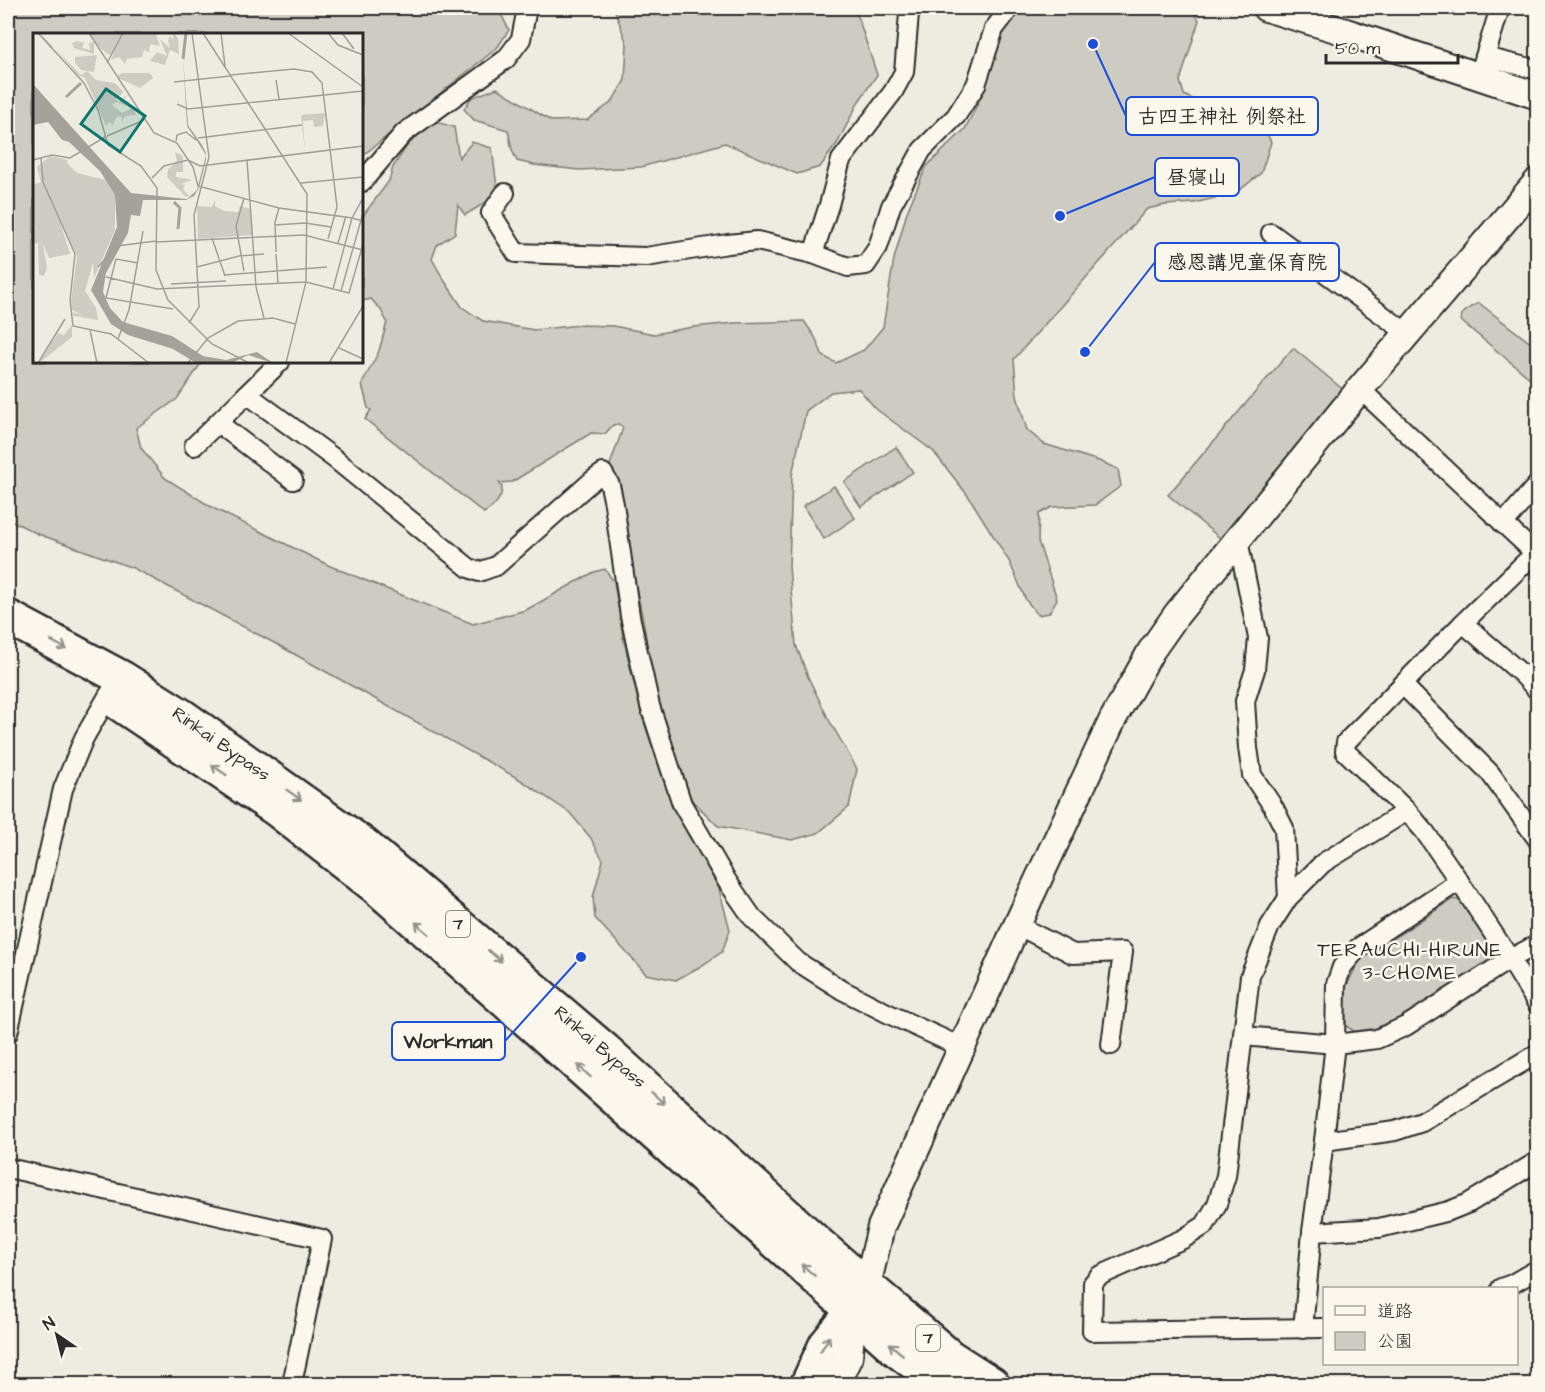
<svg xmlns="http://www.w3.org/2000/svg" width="1545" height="1392" font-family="'Architects Daughter','Klee One',sans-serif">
	<rect width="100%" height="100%" fill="#eeebe0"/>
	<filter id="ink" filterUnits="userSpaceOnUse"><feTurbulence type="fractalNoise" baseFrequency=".0167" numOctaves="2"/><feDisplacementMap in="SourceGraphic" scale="12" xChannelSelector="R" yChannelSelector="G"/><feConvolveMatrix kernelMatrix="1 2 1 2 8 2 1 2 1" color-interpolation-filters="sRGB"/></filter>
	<g filter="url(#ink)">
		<g fill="#cecbc2" stroke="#7c7b76" stroke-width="1.5">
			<polygon points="8,8 498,8 509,30 497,48 362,156 362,34 34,34 34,362 202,362 177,399 136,428 141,448 165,478 213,508 330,566 473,624 526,610 594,572 605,569 614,582 623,637 641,713 671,801 719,889 730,930 722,952 701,966 676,980 646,974 595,918 593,897 603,860 590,837 570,813 519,779 278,645 133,568 38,534 8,519"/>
			<polygon points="614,8 855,8 877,75 859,101 838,142 820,167 797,174 725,143 641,167 579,170 534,165 517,161 512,150 508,130 474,120 464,109 471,98 497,88 551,121 587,120 612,102 625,80 627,44"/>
			<path d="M1022 8H1192L1199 20 1180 81 1184 95 1213 109 1259 117 1271 142 1261 173 1236 193 1194 203 1165 205 1147 209 1014 359 1017 396 1027 430 1044 444 1099 461 1118 469 1121 486 1095 505 1052 507 1039 514 1038 541 1057 599 1049 613 1038 615 1026 600 1009 561 969 497 933 451 876 409 859 389 831 392 806 411 792 475 789 567 796 645 808 677 828 718 857 769 849 807 818 833 792 840 718 826 685 793 657 711 644 625 628 549 620 497 610 465 623 428 619 424 613 425 605 434 591 433 512 482 499 483 502 487C502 498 494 507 484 513L365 419 371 410 368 408 362 384 379 351 387 322 381 310 371 299 362 301V217L389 181 393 167 407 146 433 121 454 127 459 158 472 142 492 148 498 195 465 215 458 205 455 233 437 245 432 259 444 280 462 307 483 321 534 330 580 325 613 326 654 334 693 327 735 323 804 321 815 337 823 356 836 363 864 350 883 327 894 259 907 212 926 167 965 129 982 95 1002 30Z"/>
			<polygon points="1479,303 1528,341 1537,344 1537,384 1461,321 1462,314 1471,307"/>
			<polygon points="1293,348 1346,392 1221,539 1168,495"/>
			<polygon points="896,447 913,472 861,507 844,482"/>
			<polygon points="834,486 855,518 824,539 803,506"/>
			<polygon points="1453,899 1465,902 1495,948 1491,960 1408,1014 1379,1030 1357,1033 1346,1026 1345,989 1359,961"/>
		</g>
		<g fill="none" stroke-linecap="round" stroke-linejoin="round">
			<defs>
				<g id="street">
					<polyline points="1485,57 1538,70"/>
					<polyline points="1479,76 1500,8"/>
					<polyline points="362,182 404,133 506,59 521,39 527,8"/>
					<polyline points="505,193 491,213 516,253 646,257 728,244 757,241 813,254 848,267 866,265 878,247 891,206 922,150 956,116 976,85 994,29 1010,8"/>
					<polyline points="1271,233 1407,333"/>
					<polyline points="813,254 829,205 841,160 893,92 904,72 909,14 905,8"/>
					<polyline points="280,362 247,394 335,459 469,568 479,572 496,566 593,480 603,473 610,485 614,504 630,616 650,706 682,804 727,881 752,917 798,962 842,990 891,1015 963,1048"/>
					<polyline points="1360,389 1538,556"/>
					<polyline points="218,423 293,480"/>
					<polyline points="194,446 247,394"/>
					<polyline points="1503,524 1538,484"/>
					<polyline points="1238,540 1258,638 1255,670 1245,701 1248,748 1252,775 1274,808 1284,828 1288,898"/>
					<polyline points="1535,553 1463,623 1346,742 1345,751 1407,811 1425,832 1459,881 1510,959 1538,1005"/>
					<polyline points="1463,623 1523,675 1538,691"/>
					<polyline points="1403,685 1490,773 1538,840"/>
					<polyline points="1017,925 1073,954 1123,952 1111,1045"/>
					<polyline points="8,1033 63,789 84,738 108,696 115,686"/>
					<polyline points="1243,1036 1335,1044 1377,1039 1406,1026 1510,959 1538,944"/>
					<polyline points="1324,1141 1395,1131 1422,1122 1538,1053"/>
					<polyline points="8,1168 322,1239 292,1384"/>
					<polyline points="1312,1232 1379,1228 1449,1211 1469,1203 1538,1161"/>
					<polyline points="1501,1288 1512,1284 1538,1269"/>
					<polyline points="1324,1328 1092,1331 1093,1283 1099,1276 1183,1239 1205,1225 1217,1204 1226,1176 1250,976 1270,926 1288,898 1323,863 1407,811"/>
					<polyline points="1303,1329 1312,1232 1324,1141 1335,1044 1336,984 1342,967 1358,948 1459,881"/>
				</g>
				<g id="secondary">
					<polyline points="1266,8 1346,32 1538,96"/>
					<polyline points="867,1286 881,1227 1017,925 1113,719 1151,651 1177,614 1360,389 1538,181"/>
				</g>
				<g id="primary">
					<polyline points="805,1384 824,1343 852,1309 864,1290"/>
					<polyline points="835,1384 848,1357 852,1309"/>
				</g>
				<g id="highway">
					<polyline points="8,617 122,678 182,716 363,844 605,1050 814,1240 867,1286 950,1357 992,1384"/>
					<polyline points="117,702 276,809 376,887 537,1029 898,1351 942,1384"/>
				</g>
			</defs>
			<use href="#street" stroke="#2b2b2b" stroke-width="22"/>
			<use href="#secondary" stroke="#2b2b2b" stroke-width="30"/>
			<use href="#primary" stroke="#2b2b2b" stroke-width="33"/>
			<use href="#highway" stroke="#2b2b2b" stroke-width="38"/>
			<use href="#street" stroke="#fbf7ec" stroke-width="18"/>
			<use href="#secondary" stroke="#fbf7ec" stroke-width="26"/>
			<use href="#primary" stroke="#fbf7ec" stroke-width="28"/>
			<use href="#highway" stroke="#fbf7ec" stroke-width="33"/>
		</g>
		<defs><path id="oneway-shaft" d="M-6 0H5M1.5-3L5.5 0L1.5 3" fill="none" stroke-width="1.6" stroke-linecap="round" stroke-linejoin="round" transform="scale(1.5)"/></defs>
		<g stroke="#93918c">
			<use href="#oneway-shaft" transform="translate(59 645) rotate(28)"/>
			<use href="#oneway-shaft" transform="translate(219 770) rotate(-146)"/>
			<use href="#oneway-shaft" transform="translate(294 795) rotate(35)"/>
			<use href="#oneway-shaft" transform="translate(422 928) rotate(-139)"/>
			<use href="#oneway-shaft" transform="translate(495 956) rotate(40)"/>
			<use href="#oneway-shaft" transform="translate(584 1071) rotate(-138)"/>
			<use href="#oneway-shaft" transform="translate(658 1098) rotate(42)"/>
			<use href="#oneway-shaft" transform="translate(808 1270) rotate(-139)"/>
			<use href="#oneway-shaft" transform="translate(825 1344) rotate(-59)"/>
			<use href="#oneway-shaft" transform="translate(896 1349) rotate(-139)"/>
		</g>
	</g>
	<g text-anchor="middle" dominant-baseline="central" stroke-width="5" stroke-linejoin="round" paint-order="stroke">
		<g fill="#fbf7ec" stroke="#696865" stroke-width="1.5">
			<rect x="446" y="911" width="24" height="26" rx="4.5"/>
			<rect x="916" y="1325" width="24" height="26" rx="4.5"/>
		</g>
		<g font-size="16" font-weight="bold" fill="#2b2b2b">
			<text x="458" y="924">7</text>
			<text x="928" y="1338">7</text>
		</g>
		<g font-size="18" fill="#2b2b2b" stroke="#fbf7ec">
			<text transform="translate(221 744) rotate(35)">Rinkai Bypass</text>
			<text transform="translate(600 1047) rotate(41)">Rinkai Bypass</text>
		</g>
		<g font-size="20" letter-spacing="1.5" fill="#2b2b2b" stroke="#fbf7ec">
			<text x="1410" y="950">TERAUCHI-HIRUNE<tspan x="1410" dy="23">3-CHOME</tspan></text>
		</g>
	</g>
	<g transform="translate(33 33)">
		<rect width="330" height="330" fill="#eeebe0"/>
		<path d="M7 0 48 42 54 38 63 47 82 50 91 59 83 66 86 69 97 59 91 66 96 69 94 73 83 69 79 72 89 80 101 74 103 82 92 83 89 90V84L84 83 80 92 76 89 73 93 52 45 45 42 21 14 17 15ZM56 0H128L123 2 127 13 117 11 116 19 111 17 109 24 94 26 92 31 86 24 78 27 81 20 76 22 61 10V21L41 15 39 10 44 8 51 10 49 15 57 17 56 10 61 9ZM140 0 145 5 146 21 137 17 132 32 117 28 124 19 134 23 127 6 137 15 135 7 137 3 140 7ZM64 22 61 39 48 37 42 30V24ZM89 40H117L120 45 107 55 83 44ZM292 80 290 93 281 94 280 87 270 88 272 119 268 82ZM142 119 150 123V139H143V144L159 147 148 151 152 152 150 156 156 163 153 164 134 144 135 136 144 129ZM17 123 35 127 34 130 44 140 73 147 82 162V197L61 245 60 230 52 258 63 275 65 287 41 283 39 279 50 283 39 277 38 268 44 223 28 192 37 221 16 225 10 211 14 235 11 243 6 242 5 210 10 207 0 212V191L8 204 0 190V151L8 150 4 134ZM182 167V173L191 178 205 179 207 173 218 176 220 202 165 206 164 173 179 174ZM39 292V304L6 330 25 300 31 302Z" fill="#cecbc2"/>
		<path d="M150 23 155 92 169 112 173 120V127L166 155 161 163 153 167H110L107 183 98 182 95 200 73 240 70 259 77 275 90 289 139 303 170 323 193 327 224 319 240 330 215 322 199 330H163L140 316 95 302 78 291 58 257 84 194 82 162 67 138 36 109 29 107 15 89 0 92V51L98 160 154 166 164 157 173 122 154 93Z" fill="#a4a29a"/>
		<path fill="none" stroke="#a4a29a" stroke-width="3" d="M150 26 153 0M33 64 48 50M141 169 147 175 145 196"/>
		<path fill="none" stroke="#a09e98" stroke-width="1.5" d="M5 0 51 50 65 77 75 112 108 133 124 155 123 237 135 267 179 311 216 330M56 0 121 100 144 110 160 134 165 153 246 175 319 185 300 256M170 0 274 161 273 249 253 330M188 0 192 33M255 0 330 54M295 0 305 12 330 22M309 0 321 16M74 30 90 0M261 36 279 39 289 50 304 174 295 206M198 42 261 36M243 47 246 66M141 49 197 43M144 71 155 76 330 58M74 103 111 87M165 105 269 92M143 108 144 102 153 99 163 107M8 125 10 149 42 221 37 267 40 293 78 301 116 330M0 127 19 122 37 125 72 104M214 127 223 254 231 285M119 145 131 133 155 127 167 133 330 113M268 150 330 144M211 165 203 193 211 238M330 165 319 185 330 188M242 192 272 190 298 194M179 205 192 243M123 209 271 202 330 217M305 210 313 183M243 219 242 189 246 175M243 221 245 250M105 230 83 226 73 265 140 276M65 234 84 213 123 208M164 234 206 223 231 221M191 242 294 234M73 244 124 256 273 249 316 260 330 211M138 251 193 248M308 258 330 180M156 290 166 274 161 182 176 124 159 0M57 297 64 330M85 306 96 277 110 198M306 315 330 326M5 330 32 286M155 330 175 305 205 288 240 285 262 291M296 330 330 273"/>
		<path fill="#0f766e" fill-opacity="0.15" stroke="#0f766e" stroke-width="3" d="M73 56 112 83 87 119 48 91Z"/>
		<rect width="330" height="330" fill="none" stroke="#2b2b2b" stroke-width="3"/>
	</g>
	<path fill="none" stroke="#1d4ed8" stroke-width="2" d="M1093 44L1126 116M1060 216L1155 177M1085 352L1155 262M581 957L505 1041"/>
	<g fill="#1d4ed8" stroke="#fbf7ec" stroke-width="2">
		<circle cx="1093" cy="44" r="6"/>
		<circle cx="1060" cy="216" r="6"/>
		<circle cx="1085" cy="352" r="6"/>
		<circle cx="581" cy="957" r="6"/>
	</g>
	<g fill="#fbf7ec" stroke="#1d4ed8" stroke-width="2">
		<rect x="1126" y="97" width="192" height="38" rx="6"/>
		<rect x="1155" y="158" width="84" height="38" rx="6"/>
		<rect x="1155" y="243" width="184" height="38" rx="6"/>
		<rect x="392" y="1022" width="113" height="38" rx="6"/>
	</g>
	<g font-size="20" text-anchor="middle" font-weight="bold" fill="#2b2b2b">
		<text x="1222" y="123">古四王神社 例祭社</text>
		<text x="1197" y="184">昼寝山</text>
		<text x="1247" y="269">感恩講児童保育院</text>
		<text x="448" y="1048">Workman</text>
	</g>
	<rect width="1545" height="1392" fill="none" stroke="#fbf7ec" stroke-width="30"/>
	<rect x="15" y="15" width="1515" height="1362" fill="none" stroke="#2b2b2b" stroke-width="2" filter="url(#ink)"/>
	<rect x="1323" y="1287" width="195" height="78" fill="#fbf7ec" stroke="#a8a59f" stroke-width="1.5"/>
	<rect x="1335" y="1306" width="30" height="9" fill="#fbf7ec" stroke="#a8a59f" stroke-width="1.5"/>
	<text x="1377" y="1317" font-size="18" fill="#2b2b2b">道路</text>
	<rect x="1335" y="1332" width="30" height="18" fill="#cecbc2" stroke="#a8a59f" stroke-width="1.5"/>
	<text x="1377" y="1347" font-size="18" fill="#2b2b2b">公園</text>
	<g transform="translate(57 1335) rotate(325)" stroke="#fbf7ec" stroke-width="4.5" paint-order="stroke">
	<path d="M0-4.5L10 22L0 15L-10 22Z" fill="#2b2b2b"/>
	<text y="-9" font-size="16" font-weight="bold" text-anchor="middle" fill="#2b2b2b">N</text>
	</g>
	<path d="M1326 54v9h132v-9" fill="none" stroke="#2b2b2b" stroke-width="3"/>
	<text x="1335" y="54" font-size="18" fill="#2b2b2b" stroke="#fbf7ec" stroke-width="4.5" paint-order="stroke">50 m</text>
</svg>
